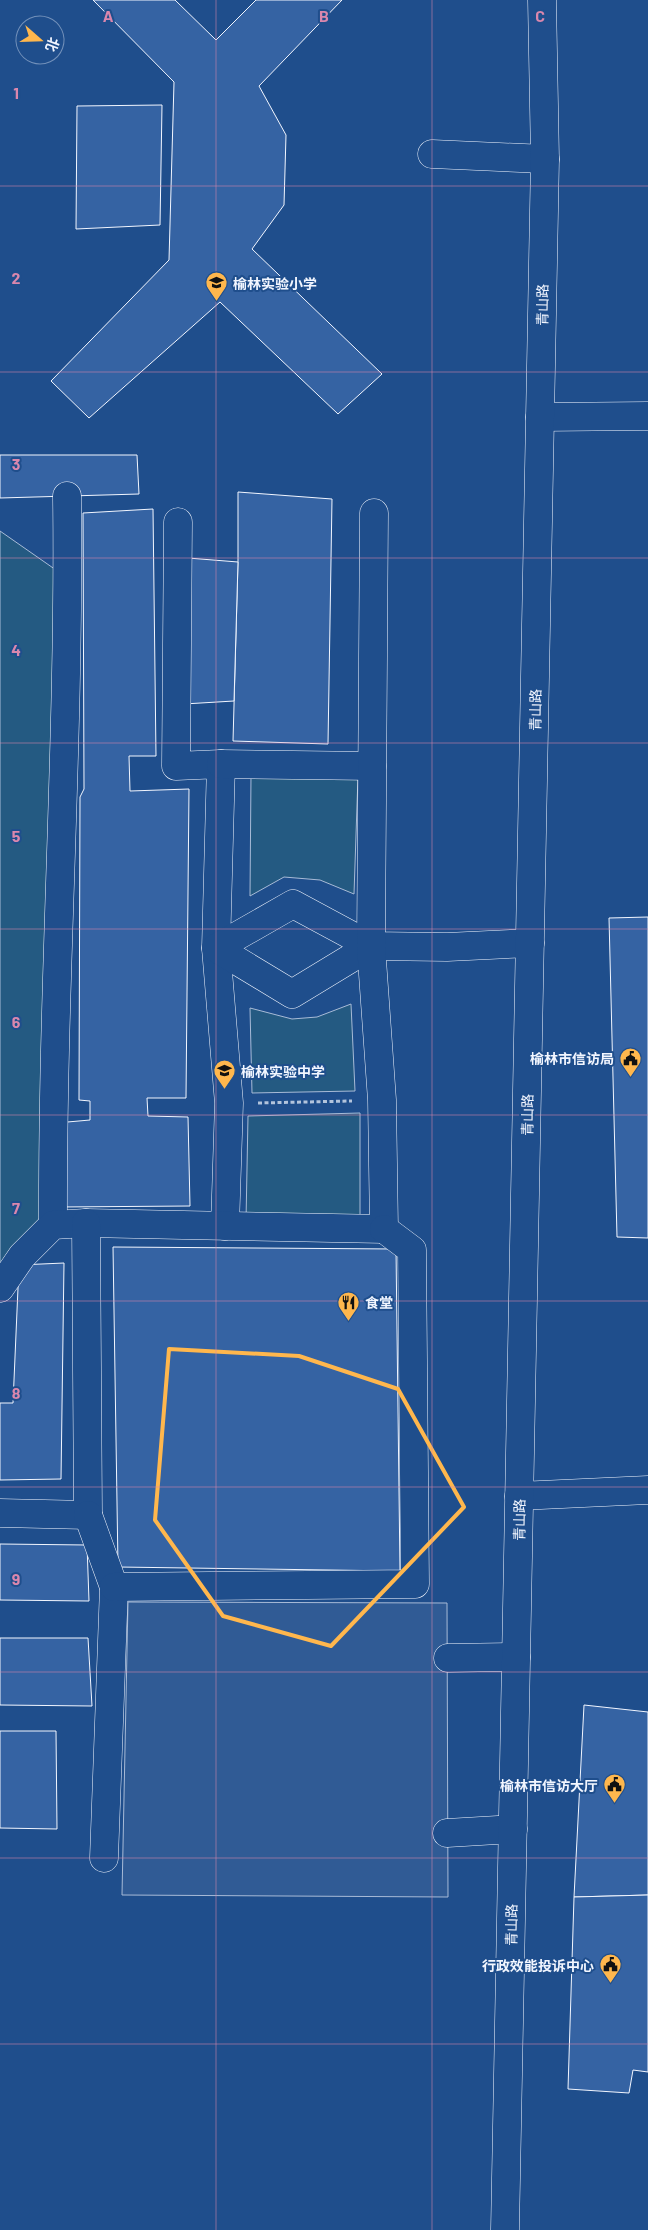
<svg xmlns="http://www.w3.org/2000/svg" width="648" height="2230" font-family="Barlow,'Noto Sans SC',sans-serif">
	<rect width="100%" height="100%" fill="#1f4e8c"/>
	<g fill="#245a82" stroke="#a8bbd7">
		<polygon points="0,531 56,570 48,1221 0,1274"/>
		<polygon points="251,775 358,776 354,894 320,880 284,877 250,896"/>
		<polygon points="351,1004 355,1091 252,1093 250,1008 292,1019 317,1017"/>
		<polygon points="360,1113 360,1219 246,1221 248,1116"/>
	</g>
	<polygon fill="#305b95" stroke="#a8bbd7" points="128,1602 447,1603 448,1897 122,1895"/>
	<g fill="#3563a3" stroke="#f2f6ff">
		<polygon points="93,0 175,0 216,40 256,0 342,0 259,86 286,135 284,205 252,249 382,374 338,414 220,302 89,418 51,381 169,260 174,82"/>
		<polygon points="162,105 160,225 76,229 77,106"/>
		<polygon points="0,455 137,455 139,494 0,498"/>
		<polygon points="238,492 332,499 328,744 233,741 238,562"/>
		<polygon points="153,509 156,756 129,756 130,791 189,789 186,1098 147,1098 148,1116 188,1117 190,1206 59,1207 56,1123 90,1120 90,1101 79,1100 80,797 84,789 83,513"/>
		<polygon points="188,558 238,562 234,701 184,704"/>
		<polygon points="648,917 648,1238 617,1237 609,918"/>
		<polygon points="113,1247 396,1249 400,1571 118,1567"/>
		<polygon points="64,1263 61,1479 0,1480 0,1403 13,1403 19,1265"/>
		<polygon points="0,1544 87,1545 89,1601 0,1600"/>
		<polygon points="0,1638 88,1638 92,1706 0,1705"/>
		<polygon points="584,1705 648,1712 648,1895 574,1897"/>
		<polygon points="0,1731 56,1731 57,1829 0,1828"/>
		<polygon points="648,1895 648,2072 633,2070 629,2093 568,2089 574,1897"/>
	</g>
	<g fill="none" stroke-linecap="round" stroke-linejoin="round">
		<defs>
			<g id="minor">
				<polyline points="432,154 545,159"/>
				<polyline points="540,417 648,416"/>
				<polyline points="178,522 176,766 221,764 216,948 229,1103 225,1226"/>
				<polyline points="221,764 372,766"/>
				<polyline points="371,946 292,994 216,948 293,904 371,946 447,947 530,943"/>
				<path d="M53 1225C52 982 70 739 67 496"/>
				<polyline points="0,1288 22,1256 53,1225 86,1223 384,1229 382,1100 371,946 374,513"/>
				<polyline points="519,1496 648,1490"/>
				<polyline points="0,1513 88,1515 86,1223"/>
				<polyline points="88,1515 114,1587 104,1858"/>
				<polyline points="114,1587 415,1584 412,1250 384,1229"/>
				<polyline points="448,1658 516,1657"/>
				<polyline points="447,1833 513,1829"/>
				<polyline points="505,2230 545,159 542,0"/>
			</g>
		</defs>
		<use href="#minor" stroke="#f2f6ff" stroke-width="29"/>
		<polyline stroke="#b3c4dc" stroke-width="3" stroke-dasharray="4 2.5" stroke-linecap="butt" points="258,1103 352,1101"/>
		<use href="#minor" stroke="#1f4e8c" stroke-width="28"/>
	</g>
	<path fill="none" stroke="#ffb74d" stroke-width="4" stroke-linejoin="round" d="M169 1349 299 1356 398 1389 464 1507 331 1646 223 1616 155 1520Z"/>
	<path fill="none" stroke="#da87ad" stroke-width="1" stroke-opacity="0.55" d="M216 0V2230M432 0V2230M0 186H648M0 372H648M0 558H648M0 743H648M0 929H648M0 1115H648M0 1301H648M0 1487H648M0 1672H648M0 1858H648M0 2044H648"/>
	<defs>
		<symbol id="school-pin" viewBox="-11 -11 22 30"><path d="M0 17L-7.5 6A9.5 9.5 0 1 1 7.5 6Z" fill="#ffb74d" stroke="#1f4e8c"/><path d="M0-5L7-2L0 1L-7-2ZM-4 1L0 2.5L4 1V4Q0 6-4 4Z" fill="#111"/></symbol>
		<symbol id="civic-pin" viewBox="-11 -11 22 30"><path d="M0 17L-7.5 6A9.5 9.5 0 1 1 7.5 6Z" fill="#ffb74d" stroke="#1f4e8c"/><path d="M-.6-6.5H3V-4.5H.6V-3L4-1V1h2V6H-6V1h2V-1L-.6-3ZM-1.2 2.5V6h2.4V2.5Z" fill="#111"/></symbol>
		<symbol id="restaurant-pin" viewBox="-11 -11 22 30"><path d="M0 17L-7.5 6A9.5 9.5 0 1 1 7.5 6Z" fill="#ffb74d" stroke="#1f4e8c"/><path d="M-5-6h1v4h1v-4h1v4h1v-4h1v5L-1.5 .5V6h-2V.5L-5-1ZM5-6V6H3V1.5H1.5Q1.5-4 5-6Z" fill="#111"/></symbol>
	</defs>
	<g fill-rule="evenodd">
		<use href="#school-pin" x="204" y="270" width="25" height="34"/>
		<use href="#civic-pin" x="618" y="1046" width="25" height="34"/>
		<use href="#school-pin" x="212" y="1058" width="25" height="34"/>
		<use href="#restaurant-pin" x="336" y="1290" width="25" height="34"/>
		<use href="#civic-pin" x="602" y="1772" width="25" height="34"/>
		<use href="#civic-pin" x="598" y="1952" width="25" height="34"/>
	</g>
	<g text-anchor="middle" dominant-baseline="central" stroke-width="4" stroke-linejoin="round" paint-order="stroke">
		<g font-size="14" font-weight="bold" fill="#f2f6ff" stroke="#1f4e8c" text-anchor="start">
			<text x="233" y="283">榆林实验小学</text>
			<text x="614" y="1058" text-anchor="end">榆林市信访局</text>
			<text x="241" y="1071">榆林实验中学</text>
			<text x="365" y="1302">食堂</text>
			<text x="598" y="1785" text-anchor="end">榆林市信访大厅</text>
			<text x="594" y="1965" text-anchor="end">行政效能投诉中心</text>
		</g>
		<g font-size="14" fill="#f2f6ff" stroke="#1f4e8c">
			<text transform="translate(542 305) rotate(-89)">青山路</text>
			<text transform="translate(535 710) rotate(-89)">青山路</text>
			<text transform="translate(527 1115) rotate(-89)">青山路</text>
			<text transform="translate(519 1520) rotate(-89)">青山路</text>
			<text transform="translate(511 1925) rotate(-89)">青山路</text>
		</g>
	</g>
	<g font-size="16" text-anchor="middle" font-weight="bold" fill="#da87ad" stroke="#1f4e8c" stroke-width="4" stroke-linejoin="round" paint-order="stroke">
		<text x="108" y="22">A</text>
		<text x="324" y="22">B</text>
		<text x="540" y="22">C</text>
		<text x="16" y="99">1</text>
		<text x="16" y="284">2</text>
		<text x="16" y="470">3</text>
		<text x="16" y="656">4</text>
		<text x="16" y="842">5</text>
		<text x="16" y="1028">6</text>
		<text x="16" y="1214">7</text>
		<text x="16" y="1399">8</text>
		<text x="16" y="1585">9</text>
	</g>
	<g transform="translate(40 40) rotate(110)"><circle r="24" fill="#1f4e8c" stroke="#7391ba"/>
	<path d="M0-4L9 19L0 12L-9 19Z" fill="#ffb74d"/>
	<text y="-8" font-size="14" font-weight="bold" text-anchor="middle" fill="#f2f6ff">北</text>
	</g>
</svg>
